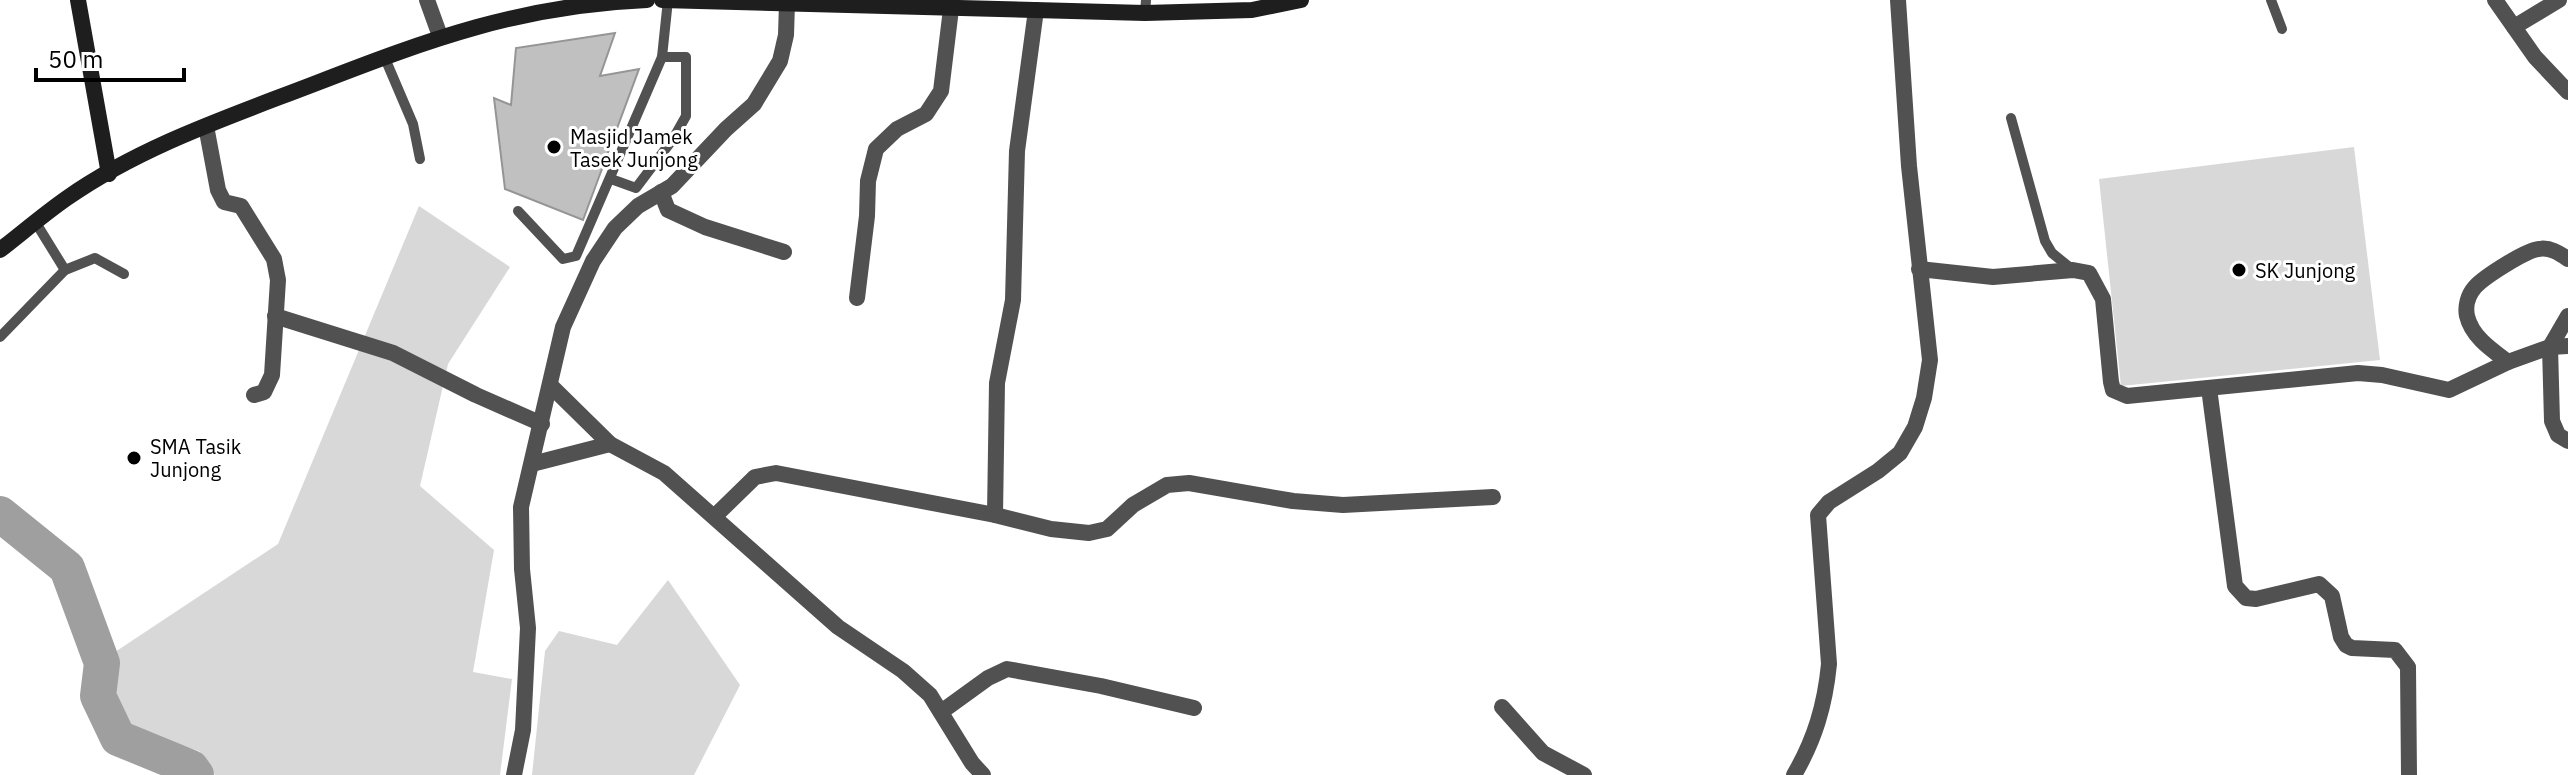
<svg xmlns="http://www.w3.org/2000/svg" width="2568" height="775" font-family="'IBM Plex Sans',sans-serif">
	<rect width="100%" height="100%" fill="#fff"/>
	<g fill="#d8d8d8">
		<polygon points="2354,147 2380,360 2121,386 2099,179"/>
		<polygon points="419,206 510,267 448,364 420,486 494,550 473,672 512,679 500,775 215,775 199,751 127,729 112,690 115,652 278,544"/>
		<polygon points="668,580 740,685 694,775 532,775 545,651 559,631 617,645"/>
	</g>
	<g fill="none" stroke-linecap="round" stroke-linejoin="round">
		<polyline stroke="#9f9f9f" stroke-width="36" points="0,514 67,568 102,663 98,696 118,738 191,768 196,775"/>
	</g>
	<polygon fill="#c0c0c0" stroke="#959595" stroke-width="2" points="615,33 600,76 639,69 583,220 505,189 494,98 511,105 516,48"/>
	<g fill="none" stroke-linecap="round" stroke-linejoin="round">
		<g stroke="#515151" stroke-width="10">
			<polyline points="2271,0 2282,29"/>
			<polyline points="1145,13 1146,0"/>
			<polyline points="384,56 413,124 420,159"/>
			<polyline points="2011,118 2045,241 2052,253 2073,270"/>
			<polyline points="611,179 636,188 673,139 686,116 686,57 662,57"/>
			<polyline points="518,211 563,259 576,256 662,57 668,0"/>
			<polyline points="36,223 65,270"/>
			<polyline points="0,337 65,270 95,258 124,274"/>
		</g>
		<g stroke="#515151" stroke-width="16">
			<polyline points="427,0 440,36"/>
			<polyline points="2495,0 2535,57 2568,92"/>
			<polyline points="2514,27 2559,0"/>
			<polyline points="206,126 218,190 224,202 241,206 274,259 278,280 272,375 264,392 254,395"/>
			<polyline points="661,192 668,210 705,227 784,252"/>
			<polyline points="1919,269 1993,277 2073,270 2089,273 2103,299 2111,382 2113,390 2127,396 2358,373 2382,375 2449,390 2508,362 2550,347 2568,346"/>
			<polyline points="857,298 867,216 868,181 876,149 897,129 926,114 941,91 951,9"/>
			<polyline points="275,316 393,353 476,395 542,424"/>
			<polyline points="2568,316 2550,347 2552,421 2558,435 2568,441"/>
			<path d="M2508 362C2492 350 2472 337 2467 316 2465 306 2468 295 2475 287 2484 277 2526 250 2539 249 2550 247 2559 253 2568 259"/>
			<polyline points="551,386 610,444"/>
			<polyline points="2209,388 2235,586 2246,598 2256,599 2319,584 2332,596 2341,637 2346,645 2352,648 2395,650 2408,667 2409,775"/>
			<polyline points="532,464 610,444 664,473 838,627 903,671 930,695 972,763 983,775"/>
			<polyline points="995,515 1051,529 1089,533 1107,529 1133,505 1167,485 1189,483 1293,501 1343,505 1493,497"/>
			<polyline points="715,516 755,477 776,473 995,515 997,383 1013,300 1017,151 1036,10"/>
			<polyline points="1502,707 1543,753 1584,775"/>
			<polyline points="941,712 988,678 1007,669 1101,686 1194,708"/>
			<polyline points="514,775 523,730 528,628 522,569 521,507 563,327 593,261 615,228 638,206 672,186 726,129 754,104 780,61 786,35 787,3"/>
			<path d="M1794 775C1815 739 1825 705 1829 664L1818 515 1829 502 1878 471 1900 453 1915 427 1924 398 1930 360 1909 166 1898 0"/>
		</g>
		<g stroke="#1e1e1e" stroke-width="16">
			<polyline points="78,0 109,174"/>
			<polyline points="662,0 1145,13 1252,10 1301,0"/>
			<path d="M0 250C22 233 44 214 67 198 141 146 231 116 314 84 430 39 522 5 647 0"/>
		</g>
	</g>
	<g fill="#000" stroke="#fff" stroke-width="3">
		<circle cx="554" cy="147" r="8"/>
		<circle cx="2239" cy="270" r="8"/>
		<circle cx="134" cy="458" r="8"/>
	</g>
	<g text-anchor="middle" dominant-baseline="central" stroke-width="6" stroke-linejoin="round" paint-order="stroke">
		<g font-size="20" fill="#000" stroke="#fff" text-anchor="start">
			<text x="570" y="136">Masjid Jamek<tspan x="570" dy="23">Tasek Junjong</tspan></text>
			<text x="2255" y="270">SK Junjong</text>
			<text x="150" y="446">SMA Tasik<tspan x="150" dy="23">Junjong</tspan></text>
		</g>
	</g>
	<path d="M36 68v12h148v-12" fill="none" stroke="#000000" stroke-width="4"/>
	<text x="48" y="68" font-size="24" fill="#000000" stroke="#ffffff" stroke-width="6" paint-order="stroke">50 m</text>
</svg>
